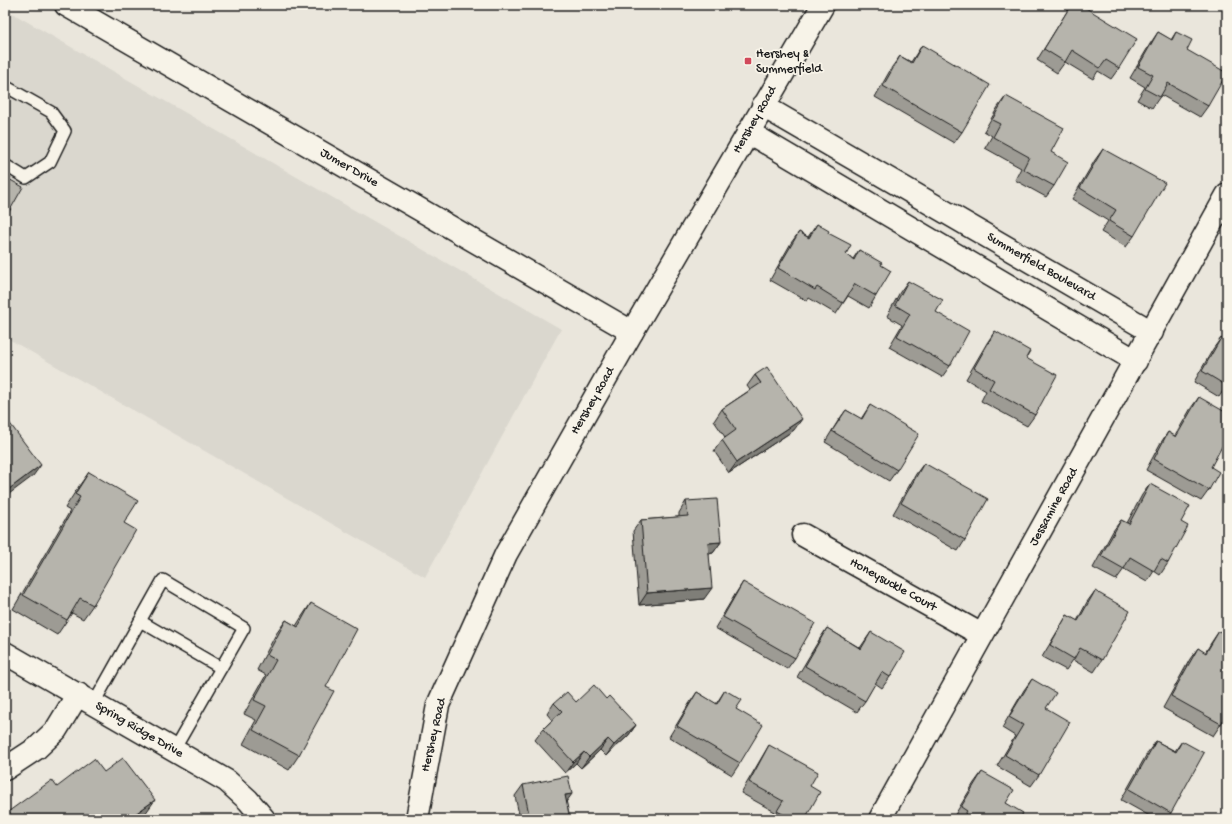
<svg xmlns="http://www.w3.org/2000/svg" width="1232" height="824" font-family="'Gochi Hand',sans-serif">
	<rect width="100%" height="100%" fill="#eae6dc"/>
	<filter id="ink" filterUnits="userSpaceOnUse"><feTurbulence type="fractalNoise" baseFrequency=".025" numOctaves="2"/><feDisplacementMap in="SourceGraphic" scale="8" xChannelSelector="R" yChannelSelector="G"/><feConvolveMatrix kernelMatrix="1 2 1 2 8 2 1 2 1" color-interpolation-filters="sRGB"/></filter>
	<g filter="url(#ink)">
		<polygon fill="#dad7ce" points="5,9 561,329 425,577 5,337"/>
		<g fill="none" stroke-linecap="round" stroke-linejoin="round">
			<defs>
				<g id="service">
					<polyline points="5,86 51,112 65,131 50,162 26,178 5,165"/>
					<polyline points="140,621 221,668"/>
					<polyline points="94,703 163,580 244,628 174,750"/>
				</g>
				<g id="minor">
					<polyline points="763,106 1152,332"/>
					<polyline points="748,132 1136,361"/>
					<polyline points="803,535 982,635"/>
					<polyline points="5,653 227,781 248,800 264,819"/>
					<polyline points="5,769 37,748 56,730 78,694"/>
					<polyline points="880,819 1227,195"/>
				</g>
				<polyline id="tertiary" points="66,5 632,332"/>
				<polyline id="secondary" points="417,819 438,705 506,554 632,332 823,5"/>
			</defs>
			<use href="#service" stroke="#1c1c1c" stroke-width="14"/>
			<use href="#minor" stroke="#1c1c1c" stroke-width="25"/>
			<use href="#tertiary" stroke="#1c1c1c" stroke-width="25"/>
			<use href="#secondary" stroke="#1c1c1c" stroke-width="25"/>
			<use href="#service" stroke="#f7f3e8" stroke-width="11"/>
			<use href="#minor" stroke="#f7f3e8" stroke-width="22"/>
			<use href="#tertiary" stroke="#f7f3e8" stroke-width="22"/>
			<use href="#secondary" stroke="#f7f3e8" stroke-width="22"/>
		</g>
		<g fill="#9d9b94" stroke="#1c1c1c">
			<polygon points="1071,5 1081,5 1119,68 1111,79 1098,71 1093,79 1065,62 1057,73 1037,60"/>
			<polygon points="1158,32 1171,40 1176,32 1187,50 1208,106 1200,117 1161,95 1152,108 1137,100 1145,87 1130,78 1150,44"/>
			<polygon points="922,45 962,132 954,143 875,97 892,67 900,56 911,62"/>
			<polygon points="1006,96 1051,152 1054,186 1046,197 1015,180 1021,168 985,148 992,136 984,131 998,107"/>
			<polygon points="1103,149 1134,236 1126,247 1101,232 1108,221 1072,199 1095,160"/>
			<polygon points="817,224 828,233 846,254 853,259 859,250 881,265 876,296 869,308 848,296 836,314 809,298 807,301 770,280 791,243 799,232 808,237"/>
			<polygon points="908,281 936,312 950,366 942,377 889,347 902,325 887,316 900,292"/>
			<polygon points="995,331 1026,358 1035,415 1027,426 981,401 986,391 966,379 987,343"/>
			<polygon points="1221,338 1227,385 1219,397 1194,382 1213,349"/>
			<polygon points="755,375 794,430 729,473 714,451 722,440 725,437 714,421 722,409 750,390 747,386"/>
			<polygon points="1199,397 1211,467 1209,490 1201,501 1146,470 1160,444 1168,432 1175,436 1191,408"/>
			<polygon points="870,405 897,470 889,481 825,442 838,421 846,410 861,419"/>
			<polygon points="924,463 965,540 958,551 893,514 916,474"/>
			<polygon points="89,472 124,523 93,605 83,619 72,613 57,635 13,609 70,511 65,508 79,486"/>
			<polygon points="1150,484 1181,522 1168,563 1160,575 1154,571 1147,582 1124,569 1116,580 1093,568 1113,531 1121,520 1127,523 1142,495"/>
			<polygon points="686,501 721,542 713,553 709,554 704,599 639,605 633,531 641,520 679,517 679,513"/>
			<polygon points="743,582 795,658 787,669 715,628 736,593"/>
			<polygon points="1095,591 1102,660 1094,672 1073,660 1066,670 1042,657 1060,627 1067,615 1077,621 1087,602"/>
			<polygon points="311,603 326,687 299,755 289,770 243,744 256,720 244,714 266,675 257,670 276,634 286,620 296,626 301,618"/>
			<polygon points="827,628 860,648 871,632 890,677 882,688 875,683 865,701 857,712 797,677 819,640"/>
			<polygon points="1219,631 1221,724 1213,736 1163,708 1190,659 1198,648 1205,653 1211,643"/>
			<polygon points="1032,679 1046,708 1039,775 1031,786 997,766 1015,736 1002,728 1024,690"/>
			<polygon points="725,690 736,709 740,763 732,775 669,737 689,704 697,692 716,704"/>
			<polygon points="576,702 636,725 628,736 606,756 600,750 581,768 576,763 565,773 535,740 543,729 552,720 547,714 554,703"/>
			<polygon points="1156,741 1175,751 1182,741 1171,813 1167,819 1155,819 1121,800 1148,752"/>
			<polygon points="769,745 810,786 805,819 771,819 775,812 741,793"/>
			<polygon points="982,772 1006,803 1020,819 954,819 953,818 974,783"/>
			<polygon points="523,785 566,802 570,819 520,819 515,796"/>
		</g>
		<g fill="#7f7e78" stroke="#1c1c1c">
			<polygon points="802,419 794,430 729,473 737,462"/>
			<polygon points="41,465 33,476 5,497 5,492"/>
			<polygon points="721,542 713,553 700,554 708,543"/>
			<polygon points="712,588 704,599 639,605 647,593"/>
			<polygon points="636,725 628,736 606,756 614,745"/>
			<polygon points="608,739 600,750 581,768 589,757"/>
			<polygon points="584,752 576,763 565,773 573,762"/>
			<polygon points="572,794 564,805 565,795"/>
			<polygon points="155,800 145,814 138,819 128,819"/>
		</g>
		<g fill="#b6b4ac" stroke="#1c1c1c">
			<polygon points="1071,5 1081,5 1137,39 1119,68 1106,60 1100,68 1072,50 1065,62 1044,49"/>
			<polygon points="1158,32 1172,40 1176,32 1192,40 1187,50 1227,73 1208,106 1168,83 1160,97 1145,89 1153,75 1138,67"/>
			<polygon points="922,45 990,85 962,132 883,86 900,56 912,63"/>
			<polygon points="1006,96 1064,128 1051,152 1068,162 1054,186 1023,169 1029,157 993,137 1000,124 992,120"/>
			<polygon points="1103,149 1165,183 1134,236 1109,221 1116,210 1080,188"/>
			<polygon points="5,177 23,187 5,219"/>
			<polygon points="817,224 829,231 828,233 851,245 846,254 854,260 859,250 882,263 881,265 891,271 876,296 855,284 843,303 817,287 815,290 778,268 799,232 809,238"/>
			<polygon points="908,281 943,300 936,312 969,331 950,366 897,336 910,314 895,305"/>
			<polygon points="995,331 1030,351 1026,358 1057,375 1035,415 989,389 994,380 974,368"/>
			<polygon points="1221,338 1227,342 1227,386 1202,371"/>
			<polygon points="767,367 802,419 737,462 722,440 736,430 722,409 761,383 755,375"/>
			<polygon points="1199,397 1227,413 1227,437 1211,467 1219,472 1209,490 1154,459 1168,432 1176,437"/>
			<polygon points="870,405 919,434 897,470 832,431 846,410 862,419"/>
			<polygon points="5,417 41,465 5,492"/>
			<polygon points="924,463 988,499 965,540 901,503"/>
			<polygon points="89,472 138,501 124,523 136,530 93,605 80,598 67,620 23,595 80,497 75,494"/>
			<polygon points="1150,484 1190,506 1181,522 1188,526 1168,563 1161,559 1154,571 1130,557 1124,569 1101,556 1121,520 1129,524"/>
			<polygon points="717,499 721,542 708,543 712,588 647,593 641,520 688,516 686,501"/>
			<polygon points="743,582 815,623 795,658 723,617"/>
			<polygon points="1095,591 1130,611 1102,660 1080,648 1074,659 1050,645 1067,615 1078,621"/>
			<polygon points="311,603 357,629 326,687 334,691 299,755 253,730 266,706 254,700 276,660 267,655 286,620 298,627"/>
			<polygon points="827,628 861,649 871,632 905,652 890,677 882,672 865,701 805,666"/>
			<polygon points="1219,631 1227,636 1227,713 1221,724 1171,696 1198,648 1206,653"/>
			<polygon points="1032,679 1056,693 1046,708 1070,722 1039,775 1005,755 1023,725 1009,717"/>
			<polygon points="594,685 606,699 609,696 636,725 614,745 608,739 589,757 584,752 573,762 543,729 562,711 554,703 567,692 576,702"/>
			<polygon points="725,690 742,700 736,709 763,725 740,763 677,726 697,692 717,704"/>
			<polygon points="1156,741 1176,752 1182,741 1204,753 1171,813 1129,789"/>
			<polygon points="769,745 818,772 810,786 820,792 805,819 792,819 777,811 783,801 749,782"/>
			<polygon points="123,758 155,800 128,819 5,819 5,814 52,780 57,787 94,759 104,772"/>
			<polygon points="982,772 1014,790 1006,803 1023,813 1020,819 962,819 967,811 961,807"/>
			<polygon points="568,776 572,794 565,795 570,819 530,819 523,785"/>
		</g>
	</g>
	<rect fill="#d1495b" stroke="#f7f3e8" stroke-width="1.5" x="744" y="57" width="8" height="8" rx="2"/>
	<g text-anchor="middle" dominant-baseline="central" stroke-width="3.5" stroke-linejoin="round" paint-order="stroke">
		<g font-size="13" fill="#1c1c1c" stroke="#f7f3e8" text-anchor="start">
			<text x="756" y="54">Hershey &amp;<tspan x="756" dy="15">Summerfield</tspan></text>
		</g>
		<g font-size="13" fill="#1c1c1c" stroke="#f7f3e8">
			<text transform="translate(755 120) rotate(-60)">Hershey Road</text>
			<text transform="translate(349 168) rotate(30)">Jumer Drive</text>
			<text transform="translate(1041 267) rotate(30)">Summerfield Boulevard</text>
			<text transform="translate(593 401) rotate(-60)">Hershey Road</text>
			<text transform="translate(1054 507) rotate(-61)">Jessamine Road</text>
			<text transform="translate(893 585) rotate(29)">Honeysuckle Court</text>
			<text transform="translate(139 730) rotate(30)">Spring Ridge Drive</text>
			<text transform="translate(434 735) rotate(-77)">Hershey Road</text>
		</g>
	</g>
	<rect width="1232" height="824" fill="none" stroke="#f7f3e8" stroke-width="20"/>
	<rect x="10" y="10" width="1212" height="804" fill="none" stroke="#1c1c1c" stroke-width="1.5" filter="url(#ink)"/>
</svg>
